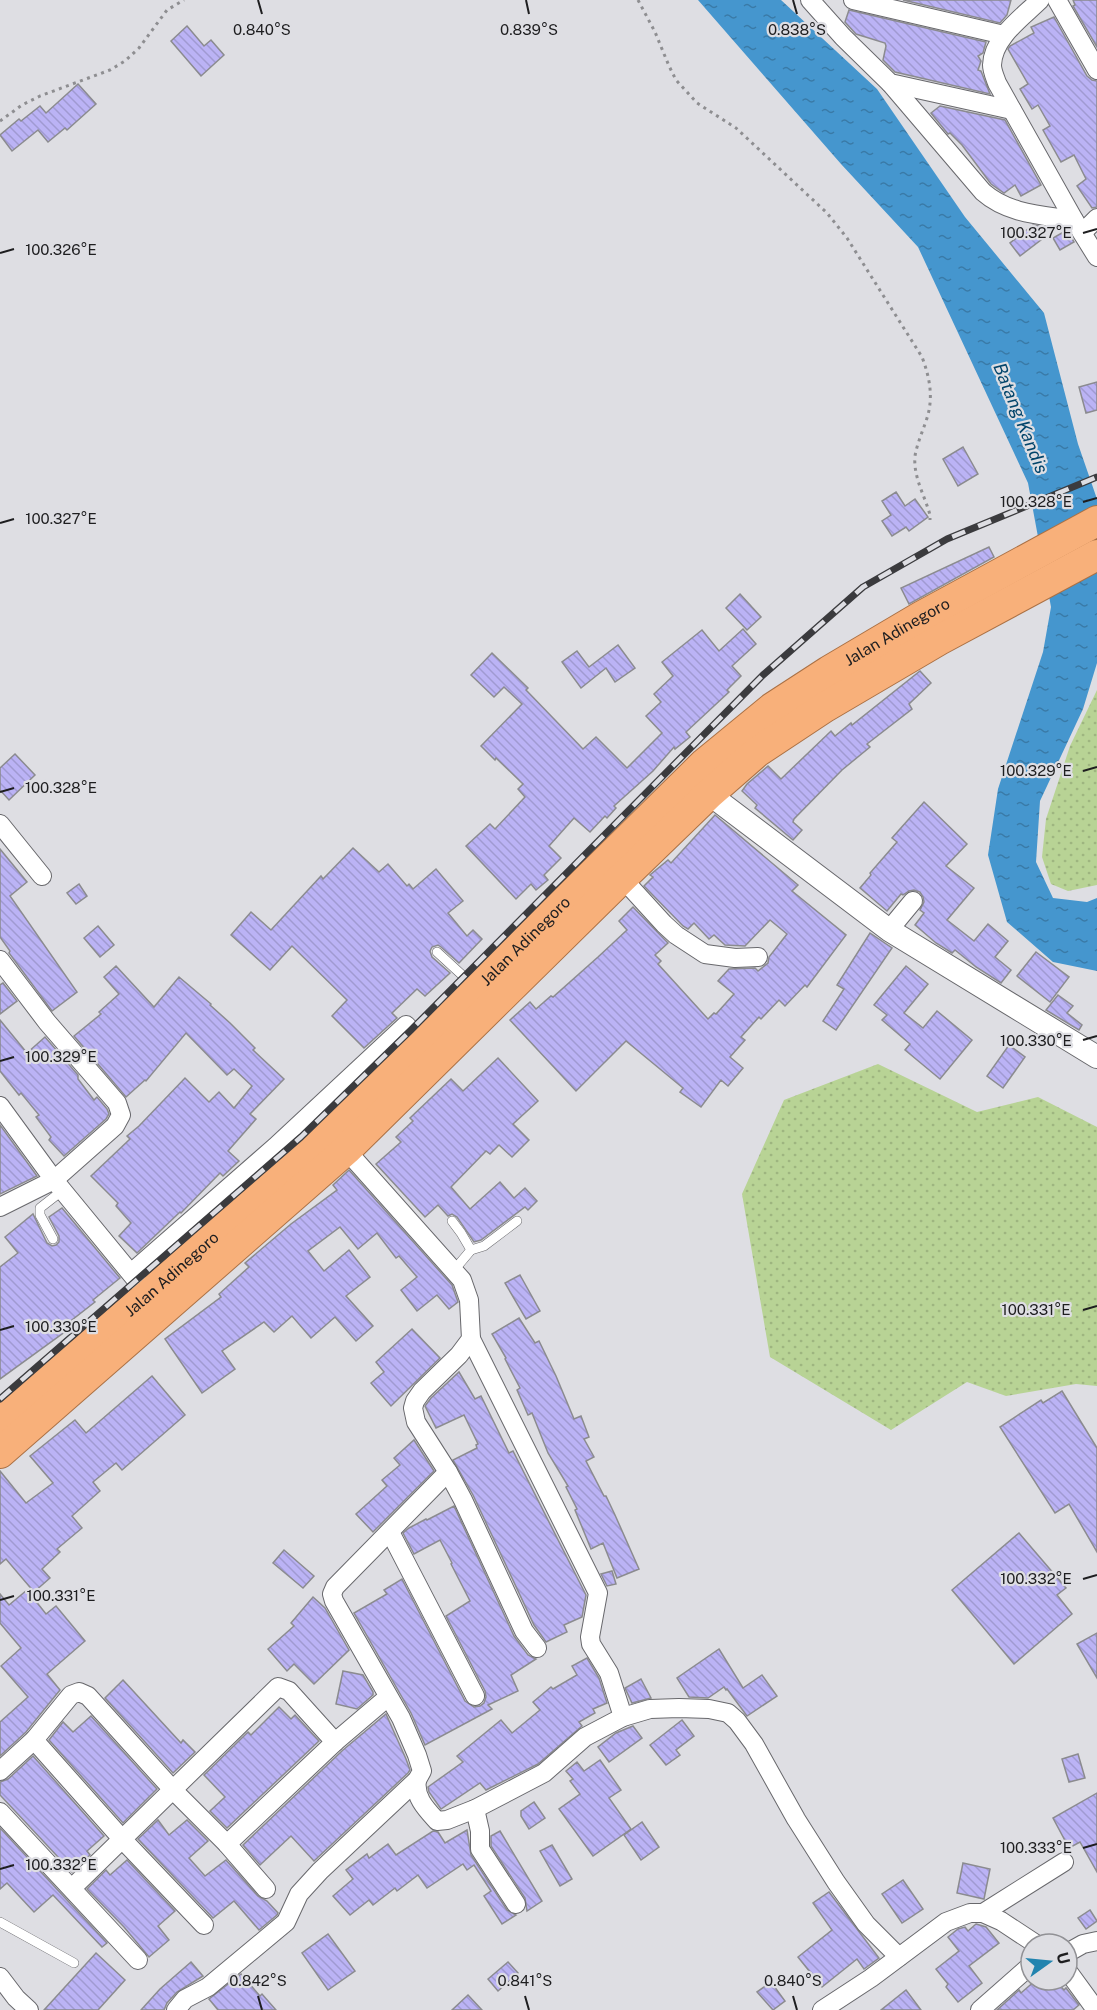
<svg xmlns="http://www.w3.org/2000/svg" width="1097" height="2010" font-family="'Public Sans',sans-serif">
	<defs>
		<pattern id="grass-dots" width="8" height="8" patternUnits="userSpaceOnUse" patternTransform="scale(1.5)"><rect width="8" height="8" fill="#b8d395"/><path d="M2 2h.1M6 6h.1" fill="none" stroke="#9eb580" stroke-width="1.8" stroke-linecap="round"/></pattern>
		<pattern id="water-ripples" width="26" height="14" patternUnits="userSpaceOnUse" patternTransform="scale(1.5)"><rect width="26" height="14" fill="#4596ce"/><path d="M2 4q2-2 4 0t4 0M15 11q2-2 4 0t4 0" fill="none" stroke="#397aa7"/></pattern>
		<pattern id="building-back-hatch" width="6" height="6" patternUnits="userSpaceOnUse" patternTransform="scale(1.5)"><rect width="6" height="6" fill="#bbb3f5"/><path d="M-1 5l2 2M0 0l6 6M5-1l2 2" fill="none" stroke="#a09ad2"/></pattern>
	</defs>
	<rect width="100%" height="100%" fill="#dedee3"/>
	<g fill="url(#grass-dots)">
		<polygon points="1097,690 1097,885 1068,891 1051,884 1042,857 1046,819 1070,746"/>
		<polygon points="878,1064 977,1112 1038,1097 1097,1127 1097,1386 1076,1384 1006,1396 967,1382 891,1430 770,1357 742,1194 784,1100"/>
	</g>
	<polygon fill="url(#water-ripples)" points="698,0 781,0 877,89 965,217 1044,313 1078,444 1097,499 1097,663 1083,709 1040,801 1036,862 1053,898 1087,902 1097,898 1097,971 1053,962 1007,922 988,855 998,789 1043,652 1051,607 1028,483 918,247 841,164"/>
	<g fill="url(#building-back-hatch)" stroke="#8b8b8f" stroke-width="1.5">
		<polygon points="903,0 1011,0 1007,15 1000,23"/>
		<polygon points="1073,0 1097,0 1097,47 1073,6 1075,5"/>
		<polygon points="849,10 986,42 983,53 978,56 981,61 978,70 981,71 990,94 895,72 883,60 886,46 885,43 856,34 845,22"/>
		<polygon points="1054,17 1087,76 1092,80 1097,81 1097,207 1092,208 1077,186 1086,179 1074,155 1061,162 1043,130 1050,126 1038,105 1032,109 1020,89 1028,84 1008,49 1010,46 1034,33 1031,27"/>
		<polygon points="187,26 204,46 211,40 224,55 201,76 171,41"/>
		<polygon points="78,84 96,104 67,130 65,128 48,142 38,130 12,151 0,135 19,119 21,121 40,106 46,113"/>
		<polygon points="940,106 1005,120 1041,185 1021,196 1015,185 1004,193 991,184 962,145 950,133 948,134 931,113"/>
		<polygon points="1033,225 1039,226 1046,236 1020,256 1010,243"/>
		<polygon points="1067,230 1074,242 1060,250 1053,238"/>
		<polygon points="1097,382 1097,410 1086,413 1079,387"/>
		<polygon points="963,447 978,474 958,486 943,459"/>
		<polygon points="896,492 905,506 915,499 928,517 909,531 906,527 892,536 882,521 891,515 882,501"/>
		<polygon points="989,547 994,557 909,604 901,588"/>
		<polygon points="740,594 761,617 747,630 726,608"/>
		<polygon points="743,629 756,644 732,666 741,676 727,690 729,692 686,732 690,737 675,749 674,747 653,771 614,806 616,808 607,818 605,816 590,832 574,818 549,846 561,858 544,875 548,880 536,890 531,884 516,899 466,846 490,824 495,829 525,797 518,789 523,784 496,758 495,760 481,746 522,704 504,687 494,697 471,675 492,653 528,688 526,690 583,749 596,737 627,768 662,733 646,716 661,702 654,694 673,676 662,662 702,630 719,651"/>
		<polygon points="618,645 635,668 615,682 606,668 581,688 562,662 577,651 589,667"/>
		<polygon points="920,671 931,683 909,704 912,709 867,744 870,747 842,770 794,819 793,822 802,830 793,840 755,808 757,805 742,791 747,784 768,766 781,779 831,731 835,736 851,723 852,725"/>
		<polygon points="15,754 35,775 9,800 0,790 0,768"/>
		<polygon points="924,802 967,844 946,866 974,888 947,920 974,941 988,924 1008,941 995,957 1011,970 1001,983 976,967 955,950 952,953 936,943 915,925 924,913 920,910 924,902 923,897 920,892 914,890 909,891 903,895 901,894 887,911 860,888 871,875 870,873 897,842 892,838"/>
		<polygon points="715,815 798,885 792,891 846,935 807,987 805,985 785,1006 779,1000 761,1019 759,1017 741,1037 745,1040 730,1057 743,1068 728,1086 721,1080 701,1107 680,1092 683,1088 626,1041 576,1091 510,1020 530,1002 536,1009 551,996 553,997 598,957 627,930 619,921 633,907 668,943 655,955 661,961 658,964 708,1019 714,1013 716,1014 734,994 718,981 729,969 755,968 758,971 768,963 769,957 787,934 770,920 745,946 725,945 714,935 709,939 694,923 688,929 683,926 644,886 653,877 650,875 668,860 671,863"/>
		<polygon points="353,848 379,872 388,864 407,886 409,884 413,889 436,869 463,901 448,913 467,936 473,930 482,939 459,963 441,947 438,945 432,947 430,951 432,957 450,973 425,996 417,989 392,1013 397,1018 364,1048 332,1016 347,1000 292,946 270,970 231,935 251,912 271,930 321,876 323,879"/>
		<polygon points="0,849 27,882 10,896 77,992 52,1011 9,953 10,951 0,937"/>
		<polygon points="79,884 87,896 76,904 67,893"/>
		<polygon points="98,926 114,945 100,957 84,938"/>
		<polygon points="870,933 892,948 836,1030 823,1021 844,989 837,985"/>
		<polygon points="1036,952 1069,977 1050,1002 1017,976"/>
		<polygon points="116,966 154,1007 179,977 211,1004 210,1005 230,1023 255,1048 253,1050 284,1079 250,1114 256,1119 228,1151 239,1161 223,1176 220,1173 181,1213 180,1212 137,1253 119,1236 131,1223 116,1206 118,1203 91,1176 130,1139 127,1136 139,1126 185,1078 209,1102 219,1092 234,1108 252,1086 234,1069 227,1075 186,1033 146,1081 145,1080 126,1097 74,1036 101,1014 99,1012 119,994 104,977"/>
		<polygon points="906,966 928,984 904,1013 923,1028 937,1011 972,1040 940,1079 905,1050 910,1044 882,1020 887,1015 874,1005"/>
		<polygon points="3,983 17,1001 0,1014 0,985"/>
		<polygon points="1058,995 1073,1006 1067,1013 1082,1025 1079,1030 1046,1010"/>
		<polygon points="0,1020 27,1053 45,1037 78,1075 78,1079 94,1100 97,1097 107,1109 109,1114 106,1119 64,1156 49,1140 51,1137 36,1117 39,1115 21,1093 19,1095 0,1071"/>
		<polygon points="1009,1045 1025,1057 1003,1088 987,1076"/>
		<polygon points="498,1058 538,1101 513,1124 529,1140 512,1157 499,1145 490,1154 486,1151 451,1187 470,1209 500,1182 514,1198 525,1188 537,1201 528,1210 525,1207 481,1240 474,1242 457,1217 452,1214 448,1216 438,1205 425,1217 376,1164 401,1142 396,1137 413,1121 410,1118 451,1079 463,1091"/>
		<polygon points="0,1125 37,1176 0,1194"/>
		<polygon points="349,1170 452,1285 458,1302 449,1309 437,1295 417,1311 401,1290 417,1277 399,1256 396,1258 377,1233 358,1249 340,1227 308,1251 324,1271 349,1250 370,1277 346,1296 373,1326 356,1341 335,1317 311,1338 292,1316 274,1332 264,1322 222,1351 235,1369 202,1393 165,1339 221,1297 219,1294 249,1267 245,1263 291,1224 337,1190 333,1185"/>
		<polygon points="62,1208 120,1278 93,1300 95,1302 63,1327 66,1331 0,1379 0,1267 18,1253 5,1237 33,1214 47,1243 52,1246 56,1245 59,1242 59,1236 49,1217"/>
		<polygon points="520,1275 540,1311 526,1319 505,1283"/>
		<polygon points="519,1318 535,1343 539,1341 556,1376 574,1419 581,1416 589,1437 584,1439 594,1457 586,1461 604,1496 606,1496 615,1515 639,1569 617,1578 603,1543 591,1549 575,1510 577,1509 566,1487 568,1486 548,1453 532,1413 528,1415 517,1390 520,1388 505,1359 506,1358 492,1334"/>
		<polygon points="412,1329 440,1358 391,1406 371,1383 384,1372 376,1362"/>
		<polygon points="459,1372 475,1399 481,1396 509,1453 513,1451 586,1595 582,1617 564,1625 567,1632 546,1642 534,1625 473,1495 453,1460 477,1448 476,1445 478,1444 464,1415 436,1428 425,1406 431,1398"/>
		<polygon points="152,1376 185,1415 122,1470 116,1463 93,1482 100,1491 72,1516 82,1528 57,1549 60,1552 42,1569 50,1578 34,1592 6,1559 0,1564 0,1471 26,1503 53,1483 30,1456 75,1420 86,1433"/>
		<polygon points="1062,1391 1097,1448 1097,1552 1069,1504 1055,1513 1000,1427 1041,1400 1043,1403"/>
		<polygon points="414,1440 434,1471 373,1532 356,1514 387,1486 382,1480 400,1465 394,1458"/>
		<polygon points="454,1506 514,1636 528,1655 536,1659 511,1675 518,1691 488,1705 492,1709 425,1745 411,1713 354,1613 387,1594 384,1590 402,1579 465,1701 474,1707 480,1706 484,1703 486,1697 485,1691 446,1616 470,1601 451,1564 452,1563 440,1540 414,1554 403,1533 409,1528 426,1519 427,1520"/>
		<polygon points="1019,1533 1066,1588 1057,1595 1072,1614 1014,1664 952,1590"/>
		<polygon points="284,1550 314,1576 303,1588 273,1563"/>
		<polygon points="612,1571 616,1584 607,1586 601,1574"/>
		<polygon points="27,1590 46,1614 56,1606 85,1641 47,1674 60,1690 26,1732 0,1756 0,1722 28,1697 1,1666 21,1648 0,1623 0,1594 9,1605"/>
		<polygon points="313,1597 325,1608 349,1650 314,1684 294,1664 287,1671 268,1649 294,1626 291,1623"/>
		<polygon points="1097,1633 1097,1678 1077,1644"/>
		<polygon points="719,1649 743,1688 762,1675 777,1696 747,1716 727,1689 726,1690 724,1687 708,1698 689,1697 677,1678"/>
		<polygon points="587,1658 599,1678 607,1703 593,1709 595,1713 579,1722 582,1726 538,1764 486,1790 480,1783 441,1809 429,1792 428,1787 463,1762 457,1756 501,1720 512,1733 540,1710 533,1702 551,1687 553,1689 577,1675 572,1666"/>
		<polygon points="343,1671 363,1675 373,1692 373,1695 357,1709 336,1704"/>
		<polygon points="641,1679 651,1698 632,1703 625,1688"/>
		<polygon points="123,1680 181,1743 183,1740 195,1752 173,1773 105,1698"/>
		<polygon points="279,1707 291,1719 295,1715 319,1741 227,1828 210,1811 225,1797 204,1775 248,1732 251,1735"/>
		<polygon points="386,1714 406,1759 410,1770 408,1773 314,1861 291,1836 260,1865 243,1845 343,1750"/>
		<polygon points="91,1716 157,1789 123,1823 49,1740 63,1722 73,1732"/>
		<polygon points="682,1720 694,1736 676,1750 680,1755 666,1765 650,1745"/>
		<polygon points="633,1726 642,1738 609,1762 598,1747 616,1733"/>
		<polygon points="1078,1754 1085,1778 1069,1782 1062,1759"/>
		<polygon points="33,1756 104,1836 87,1851 90,1855 72,1872 0,1795 0,1782 8,1779"/>
		<polygon points="600,1760 621,1790 609,1798 631,1829 593,1856 559,1809 580,1794 570,1781 573,1779 566,1771 577,1762 584,1771"/>
		<polygon points="1097,1793 1097,1872 1080,1842 1069,1848 1053,1818"/>
		<polygon points="534,1802 545,1818 529,1829 521,1816 521,1811"/>
		<polygon points="158,1820 169,1835 187,1820 208,1841 189,1858 205,1876 226,1860 258,1896 267,1901 278,1913 277,1915 259,1930 234,1901 213,1918 138,1839"/>
		<polygon points="642,1822 659,1847 641,1860 624,1835"/>
		<polygon points="0,1828 107,1943 102,1947 53,1895 34,1912 7,1883 0,1889"/>
		<polygon points="467,1830 471,1855 507,1910 516,1915 502,1924 484,1896 491,1891 474,1865 467,1870 463,1864 427,1888 418,1875 397,1891 395,1888 373,1905 369,1900 350,1915 333,1896 353,1879 346,1870 367,1854 369,1858 388,1844 396,1855 433,1831 438,1832 445,1843"/>
		<polygon points="500,1831 542,1901 527,1911 525,1898 491,1846 491,1836"/>
		<polygon points="552,1845 572,1879 560,1886 540,1851"/>
		<polygon points="127,1860 175,1911 158,1926 169,1940 149,1957 124,1927 87,1889 106,1870 110,1875"/>
		<polygon points="963,1863 990,1869 984,1899 957,1893"/>
		<polygon points="903,1880 923,1909 902,1923 882,1894"/>
		<polygon points="829,1892 879,1958 864,1969 857,1959 822,1987 798,1957 832,1930 813,1903"/>
		<polygon points="1090,1910 1097,1921 1086,1929 1078,1918"/>
		<polygon points="976,1924 986,1927 999,1943 969,1966 982,1983 958,2002 946,1987 948,1984 936,1969 959,1951 948,1937 958,1929 965,1927 968,1931"/>
		<polygon points="328,1934 355,1971 328,1990 302,1953"/>
		<polygon points="96,1953 125,1980 98,2010 44,2010"/>
		<polygon points="191,1962 203,1976 177,1992 167,2003 164,2010 141,2010 160,1989"/>
		<polygon points="508,1962 518,1973 498,1991 488,1979"/>
		<polygon points="241,1974 260,1996 262,1994 276,2010 218,2010 209,1999"/>
		<polygon points="1036,1980 1055,1980 1064,1990 1066,1988 1079,2005 1073,2010 997,2010 1019,1990 1021,1993"/>
		<polygon points="771,1982 785,2001 773,2010 757,1992"/>
		<polygon points="906,1990 921,2010 881,2010"/>
		<polygon points="468,1995 482,2010 452,2010"/>
	</g>
	<g fill="none" stroke-linecap="round" stroke-linejoin="round">
		<defs>
			<g id="service">
				<polyline points="437,952 474,986"/>
				<polyline points="452,1221 461,1233 471,1250 455,1269"/>
				<polyline points="53,1239 40,1215 40,1208 63,1190"/>
				<polyline points="471,1250 484,1246 517,1221"/>
				<polyline points="0,1922 74,1963"/>
			</g>
			<g id="minor">
				<polyline points="810,0 843,37 890,83 1012,110"/>
				<polyline points="853,0 1004,35"/>
				<path d="M1040 0C1023 17 993 37 992 65 992 71 995 77 997 83L1074 220 1097 257"/>
				<polyline points="1057,0 1097,70"/>
				<path d="M890 83 983 192C1008 214 1041 215 1074 220"/>
				<polyline points="1083,232 1097,218"/>
				<polyline points="0,824 42,876"/>
				<polyline points="622,878 664,924 676,935 705,954 735,958 758,957"/>
				<polyline points="889,930 913,901"/>
				<polyline points="0,960 47,1022 117,1103 121,1115 115,1126 54,1180 0,1207"/>
				<polyline points="0,1106 54,1180 137,1281"/>
				<polyline points="346,1150 462,1280 469,1300 471,1339 459,1355 422,1391 415,1401 413,1408 416,1422 448,1472 463,1500 524,1631 537,1648"/>
				<polyline points="131,1273 275,1147 406,1025 421,1041"/>
				<polyline points="471,1339 598,1593 590,1637 591,1644 609,1673 623,1717"/>
				<polyline points="390,1532 475,1696"/>
				<polyline points="34,1740 123,1840 204,1925"/>
				<polyline points="0,1771 34,1740 71,1695 79,1692 88,1696 174,1791 227,1844 266,1889"/>
				<path d="M417 1780C414 1797 426 1809 437 1821L447 1820 475 1809 544 1773 585 1737 623 1717 650 1709 679 1708 709 1709 728 1713 737 1721 754 1744 796 1819 836 1882 866 1924 899 1957"/>
				<polyline points="475,1809 480,1831 480,1849 516,1904"/>
				<polyline points="0,1812 138,1960"/>
				<polyline points="227,1844 335,1742 388,1697"/>
				<polyline points="72,1888 278,1687 289,1691 335,1742"/>
				<polyline points="983,1913 1064,1862"/>
				<polyline points="1067,1953 1083,1944 1097,1941"/>
				<polyline points="1067,1970 1096,2010"/>
				<polyline points="0,1977 16,1998 29,2010"/>
				<polyline points="176,2010 185,1999 208,1987 286,1922 299,1894 320,1871 417,1780 422,1771 417,1755 401,1718 334,1601 332,1594 335,1587 448,1472"/>
				<polyline points="822,2010 871,1978 946,1922 970,1913 983,1913 1001,1921 1036,1944"/>
				<polyline points="980,2010 1031,1965"/>
			</g>
			<polyline id="tertiary" points="709,794 889,930 1097,1057"/>
			<g id="trunk">
				<path id="s1" d="M0 1421 149 1294 328 1135 705 763 772 708 829 671 922 616 1097 521"/>
				<polyline points="0,1453 346,1150 622,878 709,794 757,752 825,707 939,640 1097,555"/>
			</g>
		</defs>
		<use href="#service" stroke="#68686c" stroke-width="10"/>
		<use href="#minor" stroke="#68686c" stroke-width="20"/>
		<use href="#tertiary" stroke="#68686c" stroke-width="24"/>
		<use href="#trunk" stroke="#ab7145" stroke-width="32"/>
		<g stroke="#8e8e91" stroke-width="3" stroke-dasharray="3 4.5" stroke-linecap="butt">
			<path d="M638 0 655 32 669 66 676 80 697 103 736 128 827 213 847 238 922 357C930 378 934 399 926 421 922 433 917 444 915 456 913 477 925 496 930 515V520"/>
			<polyline points="0,121 22,105 40,96 110,70 125,61 139,48 167,10 184,0"/>
		</g>
		<use href="#service" stroke="#fff" stroke-width="9"/>
		<use href="#minor" stroke="#fff" stroke-width="18"/>
		<use href="#tertiary" stroke="#fff" stroke-width="22"/>
		<use href="#trunk" stroke="#f8b07a" stroke-width="30"/>
		<defs>
			<polyline id="rail" points="0,1399 301,1137 411,1030 763,675 863,587 947,539 1097,477"/>
		</defs>
		<use href="#rail" stroke="#3b3b3e" stroke-width="7"/>
		<use href="#rail" stroke="#dedee3" stroke-width="4.5" stroke-dasharray="14" stroke-linecap="butt"/>
	</g>
	<path fill="none" stroke="#1e1e20" stroke-width="2" d="M258 0 262 14M526 0 529 14M793 0 797 14M1083 233 1097 229M0 253 14 249M1083 502 1097 498M0 523 14 519M1083 771 1097 767M0 792 14 788M1083 1040 1097 1036M0 1061 14 1057M1083 1310 1097 1306M0 1330 14 1326M1083 1579 1097 1575M0 1600 14 1596M1083 1848 1097 1844M0 1869 14 1865M258 1996 262 2010M525 1996 529 2010M793 1996 797 2010"/>
	<g text-anchor="middle" dominant-baseline="central" stroke-width="4.5" stroke-linejoin="round" paint-order="stroke">
		<g font-size="16" fill="#1e1e20" stroke="#dedee3">
			<text stroke="none"><textPath href="#s1" startOffset="1198">Jalan Adinegoro</textPath></text>
			<text stroke="none"><textPath href="#s1" startOffset="712">Jalan Adinegoro</textPath></text>
			<text stroke="none"><textPath href="#s1" startOffset="226">Jalan Adinegoro</textPath></text>
		</g>
		<g font-size="18" font-style="italic" fill="#03456b" stroke="#dedee3">
			<text transform="translate(1021 418) rotate(68)">Batang Kandis</text>
		</g>
	</g>
	<g font-size="15" text-anchor="middle" fill="#1e1e20" stroke="#dedee3" stroke-width="4.5" stroke-linejoin="round" paint-order="stroke">
		<text x="262" y="35">0.840°S</text>
		<text x="529" y="35">0.839°S</text>
		<text x="797" y="35">0.838°S</text>
		<text x="1036" y="238">100.327°E</text>
		<text x="61" y="255">100.326°E</text>
		<text x="1036" y="507">100.328°E</text>
		<text x="61" y="524">100.327°E</text>
		<text x="1036" y="776">100.329°E</text>
		<text x="61" y="793">100.328°E</text>
		<text x="1036" y="1046">100.330°E</text>
		<text x="61" y="1062">100.329°E</text>
		<text x="1036" y="1315">100.331°E</text>
		<text x="61" y="1332">100.330°E</text>
		<text x="1036" y="1584">100.332°E</text>
		<text x="61" y="1601">100.331°E</text>
		<text x="1036" y="1853">100.333°E</text>
		<text x="61" y="1870">100.332°E</text>
		<text x="258" y="1986">0.842°S</text>
		<text x="525" y="1986">0.841°S</text>
		<text x="793" y="1986">0.840°S</text>
	</g>
	<g transform="translate(1049 1962) rotate(75)"><circle r="28" fill="#dedee3" stroke="#919195" stroke-width="1.5"/>
	<path d="M0-4.5L10 22L0 15L-10 22Z" fill="#2284af"/>
	<text y="-9" font-size="16" font-weight="bold" text-anchor="middle" fill="#1e1e20">U</text>
	</g>
</svg>
